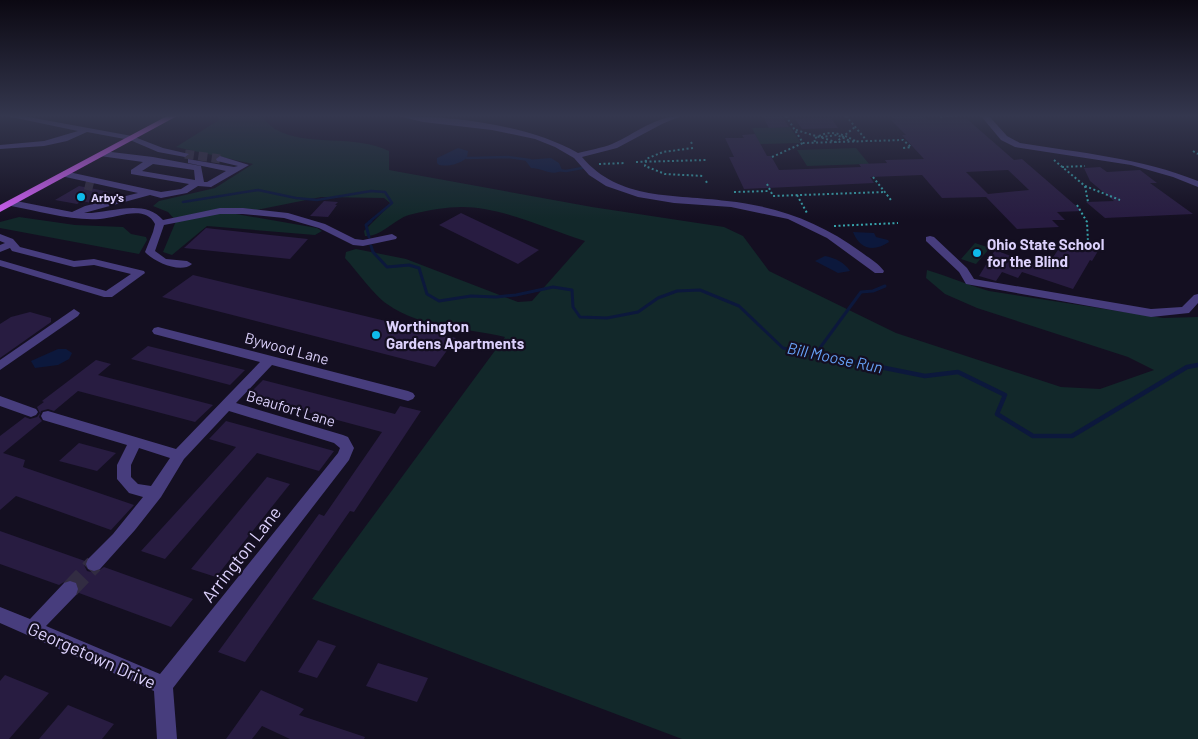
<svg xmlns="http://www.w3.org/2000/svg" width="1198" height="739" font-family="Barlow,sans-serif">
	<rect width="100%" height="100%" fill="#140f21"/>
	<g fill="#12282a">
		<path d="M217 116H261C265 120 270 126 275 129 305 147 356 134 389 151V170L592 207 724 227 743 236 769 271 896 333 1061 387 1100 389 1154 370 1128 357 977 308 945 294 926 278 927 270C948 276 967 285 989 291L1163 318 1198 317V739H682L312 599 505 337C464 327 423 329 387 304 374 295 356 270 345 258L346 252 356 249 406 259 518 302 532 301 585 241C547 229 502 207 462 207 446 207 429 210 413 214 395 217 383 237 365 236L364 231 389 206 390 203 384 198 321 197 236 214 317 228 322 231 315 235 207 226 172 255 163 252 176 221 168 212 153 206 159 201 215 188 253 164 176 147 219 120Z"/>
		<polygon points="790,127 801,143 760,144 752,128"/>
		<polygon points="856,148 869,164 807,166 797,150"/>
		<polygon points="19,217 75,225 123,227 131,234 146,237 147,240 139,254 0,228 0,222"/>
		<polygon points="975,243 990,248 976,264 961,259"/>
	</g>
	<g fill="#0c183c">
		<path d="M458 148 468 151 467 158C458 164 450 167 439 165L437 163V158Z"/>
		<path d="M551 158 559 163 562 170C553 177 542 168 531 168L525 160Z"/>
		<path d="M853 232 874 233 876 237 888 240 889 242C874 252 860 250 853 232Z"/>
		<path d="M825 256C835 258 844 262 850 271L838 273 815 261Z"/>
		<polygon points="58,349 66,349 72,353 69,359 58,365 35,368 31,361"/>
	</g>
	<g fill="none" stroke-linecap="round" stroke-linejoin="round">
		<g stroke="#0c183c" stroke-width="2.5">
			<polyline points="467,158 508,157 530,160"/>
			<polyline points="557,170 566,171 582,168"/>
			<polyline points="183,202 258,190 296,198 317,200 371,191 385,192 392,203 369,222"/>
		</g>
		<g stroke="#0c183c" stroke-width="3">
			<polyline points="369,237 366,225 371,221"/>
			<polyline points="371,246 373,252 387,267 409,265 419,268 427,294 439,301 471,296 496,297 516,295 553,287 572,290 573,307 580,317 607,318 638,312 658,298 677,291 700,290 739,306 783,348 822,356"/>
			<polyline points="814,356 861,292 873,291 885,286"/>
		</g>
		<g stroke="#0c183c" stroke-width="4.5">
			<polyline points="815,354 925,376 958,372 1005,395 997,414 1033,436 1072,436 1187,367 1198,365"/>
			<polyline points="814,356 815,354"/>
		</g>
	</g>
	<g fill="#281c41" fill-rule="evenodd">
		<polygon points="782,116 789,127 769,128 763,117"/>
		<path d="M892 116H921L928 120 967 119 1014 160 1022 159 1082 211 1057 212 1065 220H1052L1059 227 1017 229 986 197 942 198 922 175 870 177 874 183 744 189 729 157H734L725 138H744L742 135 755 134 767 156H771L779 170 861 167 859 164 887 163 885 160 924 159 902 135H906L891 120H896ZM1008 170 1029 190 988 194 966 172Z"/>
		<polygon points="831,118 838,128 802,129 795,119"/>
		<polygon points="1100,167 1107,172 1140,170 1157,183 1150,183 1193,214 1105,218 1086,202 1114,201 1090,181 1084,168"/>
		<polygon points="79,186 95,189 109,192 91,203 82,201 77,204 55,200"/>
		<polygon points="324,201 338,202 335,205 337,205 328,217 310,216"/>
		<polygon points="461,213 539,250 518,264 439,225"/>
		<polygon points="206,228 308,239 290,259 184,248"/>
		<polygon points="1081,245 1098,251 1092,261 1090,260 1073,289 1022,272 1018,278 1002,272 996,281 979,276 995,250 1045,269 1060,247 1077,252"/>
		<polygon points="193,275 311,303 456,338 435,367 162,297"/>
		<polygon points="30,312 51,318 51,322 0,358 0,324 11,317"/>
		<polygon points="148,346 245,370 230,385 131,359"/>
		<polygon points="96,360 111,364 98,375 213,405 195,422 78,391 54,411 48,409 41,411 39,417 42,421 3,453 25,460 23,467 134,505 111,530 16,496 0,510 0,436 25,417 30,419 37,417 40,413 37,407 44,402 42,401"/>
		<polygon points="263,380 395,414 400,406 421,411 354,512 350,511 245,662 218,652 319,514 324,516 382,432 247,396"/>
		<polygon points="226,421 334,451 319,471 257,453 165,559 141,551 236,447 209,439"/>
		<polygon points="79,443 116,453 97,471 59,461"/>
		<polygon points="267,477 290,484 216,577 191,569"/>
		<polygon points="0,531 85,561 84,565 87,571 95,573 104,567 193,599 171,627 79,593 80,588 77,581 69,579 59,585 0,564"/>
		<polygon points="318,640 336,646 317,678 298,672"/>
		<polygon points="378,663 428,678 417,702 366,686"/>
		<polygon points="5,675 49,693 9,739 0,739 0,681"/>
		<polygon points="261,690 304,709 299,715 365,737 364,739 290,739 262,726 252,739 226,739"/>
		<polygon points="68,705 114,724 102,739 39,739"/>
	</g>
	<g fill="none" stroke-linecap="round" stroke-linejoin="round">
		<g stroke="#322c42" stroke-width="9" stroke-dasharray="9 4.5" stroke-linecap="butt">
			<polyline points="185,154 220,159"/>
			<polyline points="85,185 93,187"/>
		</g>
		<polyline stroke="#322c42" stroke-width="18" stroke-dasharray="18 9" stroke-linecap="butt" points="70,589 94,564"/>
		<g stroke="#36a4ac" stroke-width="2" stroke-dasharray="2 2.5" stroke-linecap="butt">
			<polyline points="786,116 803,143 903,140 911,147 903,148"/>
			<polyline points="846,116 867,141"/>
			<polyline points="941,116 942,120"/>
			<polyline points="946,116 960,116"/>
			<polyline points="796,130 836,142 855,127"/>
			<polyline points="821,137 837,135 850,141"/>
			<polyline points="691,142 692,144"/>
			<path d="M815 142 814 139C827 129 842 133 855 141"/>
			<polyline points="693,148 663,152 646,159 645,166 665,174 704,176"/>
			<polyline points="1193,151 1198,154"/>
			<polyline points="772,157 803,143"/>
			<polyline points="1054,160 1085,186 1088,202"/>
			<polyline points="636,162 707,160"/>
			<polyline points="599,164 625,163"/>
			<polyline points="1062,167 1085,166"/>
			<polyline points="873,177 891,200"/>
			<polyline points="706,181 707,183"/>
			<polyline points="767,184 773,196 885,192"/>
			<polyline points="1085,186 1120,200"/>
			<polyline points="734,192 770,191"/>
			<polyline points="797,195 807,213"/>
			<polyline points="1077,205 1087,222 1088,242"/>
			<polyline points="834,226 898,223"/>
		</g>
		<g fill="#473d7d" fill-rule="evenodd">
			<polygon points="6,116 23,116 132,136 163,148 189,154 185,157 158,152 130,140 87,132 67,141 44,146 0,149 0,145 44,141 78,131"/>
			<path d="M398 116C454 116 529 125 578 153 589 150 602 148 612 144 635 134 655 116 681 116L662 124 617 148 582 157C619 201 675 194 727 201 776 206 821 222 861 252 869 258 878 263 884 271L883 273H875L827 238 788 219 731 207 674 203 638 197 606 186 589 175 574 158 555 147 535 139 492 130 423 122Z"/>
			<path d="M981 116H989L1007 136 1020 143C1081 153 1141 158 1198 181V187L1173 177 1131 165 1015 147 1001 140Z"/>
			<path d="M103 151 153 157 201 166 204 182H207L226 171 188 163V159L234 167 238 166 217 161 216 159 220 156 249 165 211 187 198 186 187 193 161 198 150 195 84 213C108 214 144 197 163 220L220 208H243L288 213 325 224 355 239 363 240 392 234 397 237 396 239 363 246 353 245 319 228 284 218 243 214H220L164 225 155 251 166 259 187 261 192 264C181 274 154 262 145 252L153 232 155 224C145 204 117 218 100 219 70 221 40 211 11 206L6 203 11 200 72 212 85 206 138 193 61 176 60 174 64 171 161 192 181 189 189 184 131 174V170L143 162 100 156V152ZM153 164 194 170 195 180 142 171Z"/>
			<polygon points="0,234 13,239 20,247 74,261 94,259 144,271 145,273 112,297 104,297 0,266 0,260 106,291 131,274 94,265 74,267 12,251 10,248 0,252 0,245 5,243 0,241"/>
			<polygon points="930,236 934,237 967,268 974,279 1151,309 1182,307 1194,295 1198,294 1198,303 1189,313 1151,317 966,284 959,272 926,241 926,237"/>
			<polygon points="74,309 80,313 78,316 0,370 0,360"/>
			<path d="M158 327 408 391 413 393 415 396 413 399 408 401 272 365 236 403 343 435 348 437 354 448 349 460 173 688 177 739H157L154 691 0 623V607L30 619 64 583 70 581 76 583 78 589 76 595 46 626 160 674 338 453 340 448 334 443 229 411 184 459 161 497 135 530 100 569 94 571 88 569 86 564 88 559 113 534 143 497 129 493 117 479V465L127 445 43 420 41 416 43 412 48 411 176 449 260 362 154 334 152 331 154 328ZM139 448 170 458 151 486 138 484 131 477V465Z"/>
			<polygon points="0,396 36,409 38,412 36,415 31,417 0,406"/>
		</g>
		<polygon fill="#d05ff5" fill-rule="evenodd" points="167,116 177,116 0,212 0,205"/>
	</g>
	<linearGradient id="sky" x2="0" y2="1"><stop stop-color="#0b0812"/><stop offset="0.53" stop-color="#34374e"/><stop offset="1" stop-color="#34374e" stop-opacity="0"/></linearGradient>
	<rect width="1198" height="219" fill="url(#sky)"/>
	<g fill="#0fbaeb" stroke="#140f21" stroke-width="2">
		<circle cx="81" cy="197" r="5"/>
		<circle cx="977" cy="253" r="5"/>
		<circle cx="376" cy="335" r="5"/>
	</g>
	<g text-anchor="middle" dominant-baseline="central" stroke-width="4.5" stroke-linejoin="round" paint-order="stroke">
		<g font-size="12" font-weight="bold" fill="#dcd1fc" stroke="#140f21" text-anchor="start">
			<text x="91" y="197">Arby's</text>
		</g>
		<g font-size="15" font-weight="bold" fill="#dcd1fc" stroke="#140f21" text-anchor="start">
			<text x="987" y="244">Ohio State School<tspan x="987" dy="17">for the Blind</tspan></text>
			<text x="386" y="326">Worthington<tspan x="386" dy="17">Gardens Apartments</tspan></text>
		</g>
		<g font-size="15" fill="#dcd1fc" stroke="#140f21">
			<text transform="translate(287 348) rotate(15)">Bywood Lane</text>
			<text transform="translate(291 408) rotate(17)">Beaufort Lane</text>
		</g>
		<g font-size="16" font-style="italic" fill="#66a1f6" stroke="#140f21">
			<text transform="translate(835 357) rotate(12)">Bill Moose Run</text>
		</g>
		<g font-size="18" fill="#dcd1fc" stroke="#140f21">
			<text transform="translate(241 554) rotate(-52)">Arrington Lane</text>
			<text transform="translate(92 655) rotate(24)">Georgetown Drive</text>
		</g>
	</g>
</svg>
